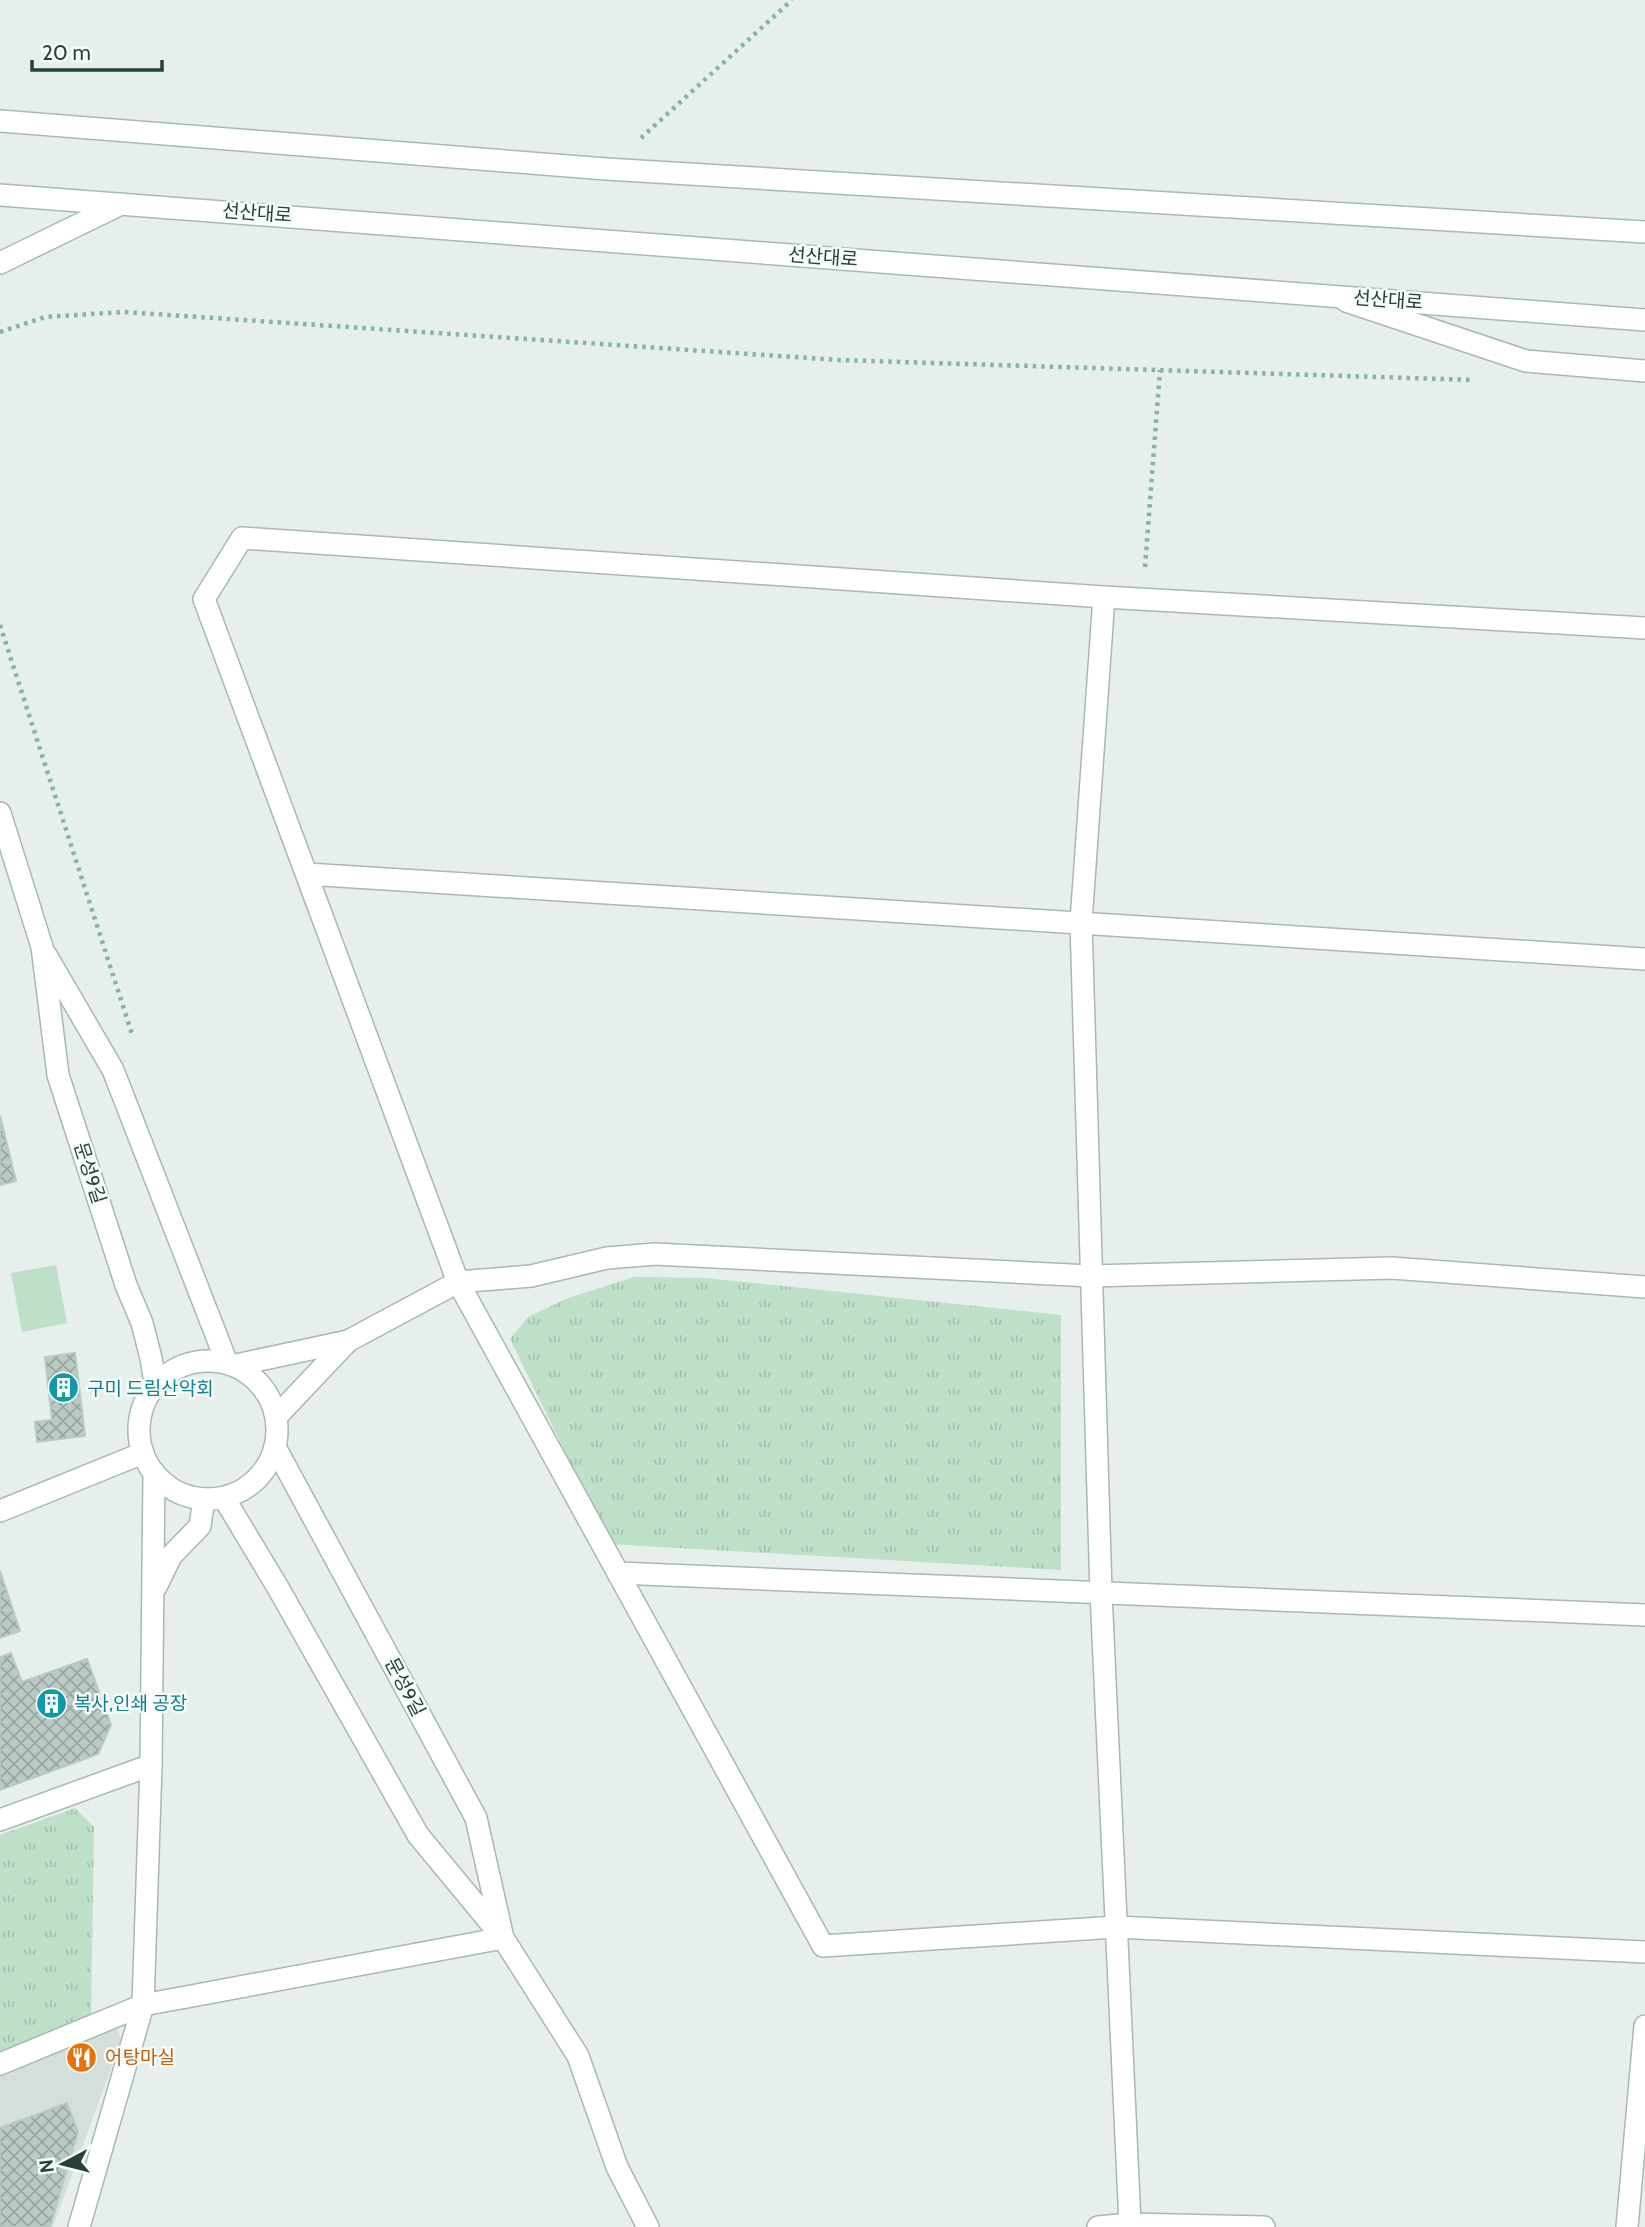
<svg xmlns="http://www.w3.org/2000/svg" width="1645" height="2227" font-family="Cabin,'Noto Sans KR',sans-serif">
	<defs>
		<pattern id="grass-tufts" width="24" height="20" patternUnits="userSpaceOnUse" patternTransform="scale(1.75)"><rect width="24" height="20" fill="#bfe0c8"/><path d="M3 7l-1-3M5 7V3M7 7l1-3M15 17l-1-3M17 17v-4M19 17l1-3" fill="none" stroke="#a4c1ad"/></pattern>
		<pattern id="building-cross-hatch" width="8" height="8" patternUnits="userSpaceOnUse" patternTransform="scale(1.75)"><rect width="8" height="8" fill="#bbcac4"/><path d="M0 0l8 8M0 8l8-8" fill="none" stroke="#98a6a0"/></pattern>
	</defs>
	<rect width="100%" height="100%" fill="#e6efeb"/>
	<polygon fill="#d4dfda" points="112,2008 121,2041 53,2227 0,2227 0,2050"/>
	<g fill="url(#grass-tufts)">
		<polygon points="634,1277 706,1278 1061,1315 1061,1570 610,1544 510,1339 528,1317 568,1298"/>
		<polygon points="75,1808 94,1827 91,2018 0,2052 0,1835"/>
	</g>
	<polygon fill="#bfe0c8" points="56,1265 67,1323 22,1332 11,1273"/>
	<g fill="url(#building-cross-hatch)" stroke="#b8c9c2" stroke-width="2">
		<polygon points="0,1116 16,1181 0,1185"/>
		<polygon points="75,1353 85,1436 37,1442 35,1422 52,1420 45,1357"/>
		<polygon points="0,1571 20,1631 0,1638"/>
		<polygon points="11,1653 22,1682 87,1659 111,1725 98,1754 0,1790 0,1657"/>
		<polygon points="67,2103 78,2132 50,2227 0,2227 0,2128"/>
	</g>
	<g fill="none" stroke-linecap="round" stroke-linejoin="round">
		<defs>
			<polyline id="service" points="1346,301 1526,361 1645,371"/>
			<g id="minor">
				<polyline points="1104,597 1081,922 1101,1593 1130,2224"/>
				<polyline points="1645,628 1104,597 242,538 204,599 458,1282 823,1946 1116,1927 1645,1952"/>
				<polyline points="0,813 42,947 58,1075 126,1285 142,1323 151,1358 155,1383 149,1393"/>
				<polyline points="307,874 1645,959"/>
				<polyline points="46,955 113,1070 227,1363"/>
				<circle cx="208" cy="1430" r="69"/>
				<polyline points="236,1365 348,1341 458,1282 531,1276 607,1258 655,1254 1091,1276 1392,1268 1645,1287"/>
				<polyline points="277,1416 348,1341"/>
				<polyline points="275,1447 476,1818 503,1938 578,2056 617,2167 648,2227"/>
				<polyline points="224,1498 277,1586 418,1835 499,1933"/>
				<polyline points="0,1511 143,1453"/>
				<polyline points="618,1573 1645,1615"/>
				<polyline points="156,1587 171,1556 200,1526 204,1499"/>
				<polyline points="0,1820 151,1765"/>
				<polyline points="0,2064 143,2005 503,1938"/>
				<polyline points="79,2227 143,2005 151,1765 154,1473"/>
				<polyline points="1098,2227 1130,2224 1264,2227"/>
				<polyline points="1627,2227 1645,2026"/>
			</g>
			<g id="secondary">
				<polyline points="0,121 606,169 1645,232"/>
				<polyline points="0,195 1645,320"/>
				<polyline points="0,263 121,204"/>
			</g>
		</defs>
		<use href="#service" stroke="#a8b8b2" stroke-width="24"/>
		<use href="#minor" stroke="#a8b8b2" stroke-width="24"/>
		<use href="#secondary" stroke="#a4bbb3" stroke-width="24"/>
		<g stroke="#86b3a5" stroke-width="4.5" stroke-dasharray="3.5 5" stroke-linecap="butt">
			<polyline points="641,138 792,0"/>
			<polyline points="0,332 45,317 124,312 839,360 1473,380"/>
			<polyline points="1145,567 1160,370"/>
			<polyline points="0,625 132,1034"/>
		</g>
		<use href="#service" stroke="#fff" stroke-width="21"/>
		<use href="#minor" stroke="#fff" stroke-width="21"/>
		<use href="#secondary" stroke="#fff" stroke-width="21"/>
	</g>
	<defs>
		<symbol id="building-disc" viewBox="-11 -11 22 22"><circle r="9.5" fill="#0f9aa8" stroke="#f7fbf9"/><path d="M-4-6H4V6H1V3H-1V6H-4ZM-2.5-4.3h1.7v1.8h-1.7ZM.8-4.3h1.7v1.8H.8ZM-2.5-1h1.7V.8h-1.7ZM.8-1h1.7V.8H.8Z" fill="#fff"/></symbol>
		<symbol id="restaurant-disc" viewBox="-11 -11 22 22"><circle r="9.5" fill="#e8710a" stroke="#f7fbf9"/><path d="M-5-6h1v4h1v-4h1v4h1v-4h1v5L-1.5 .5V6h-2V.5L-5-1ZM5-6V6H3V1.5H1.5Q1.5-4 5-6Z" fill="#fff"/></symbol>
	</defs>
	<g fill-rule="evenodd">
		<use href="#building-disc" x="46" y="1370" width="35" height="35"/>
		<use href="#building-disc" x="34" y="1686" width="35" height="35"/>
		<use href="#restaurant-disc" x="64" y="2040" width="35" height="35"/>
	</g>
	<g text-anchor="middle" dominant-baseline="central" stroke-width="5" stroke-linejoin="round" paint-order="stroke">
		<g font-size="19" fill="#24423a" stroke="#f7fbf9">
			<text transform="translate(257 213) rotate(4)">선산대로</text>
			<text transform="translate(823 257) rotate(4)">선산대로</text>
			<text transform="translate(1388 300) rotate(4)">선산대로</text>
			<text transform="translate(90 1173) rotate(72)">문성9길</text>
			<text transform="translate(405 1687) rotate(62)">문성9길</text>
		</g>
		<g font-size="19" fill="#0d838f" stroke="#f7fbf9" text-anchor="start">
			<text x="87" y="1388">구미 드림산악회</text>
			<text x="74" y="1703">복사,인쇄 공장</text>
		</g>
		<g font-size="19" fill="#c56008" stroke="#f7fbf9" text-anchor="start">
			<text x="105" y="2057">어탕마실</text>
		</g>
	</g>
	<g transform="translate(63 2164) rotate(263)" stroke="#f7fbf9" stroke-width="5" paint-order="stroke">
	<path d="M0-5L12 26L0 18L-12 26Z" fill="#24423a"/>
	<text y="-10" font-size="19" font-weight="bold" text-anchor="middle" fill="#24423a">N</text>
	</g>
	<path d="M32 60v10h130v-10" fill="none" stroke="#24423a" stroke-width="3.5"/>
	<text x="42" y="60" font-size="21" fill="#24423a" stroke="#f7fbf9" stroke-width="5" paint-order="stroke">20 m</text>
</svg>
